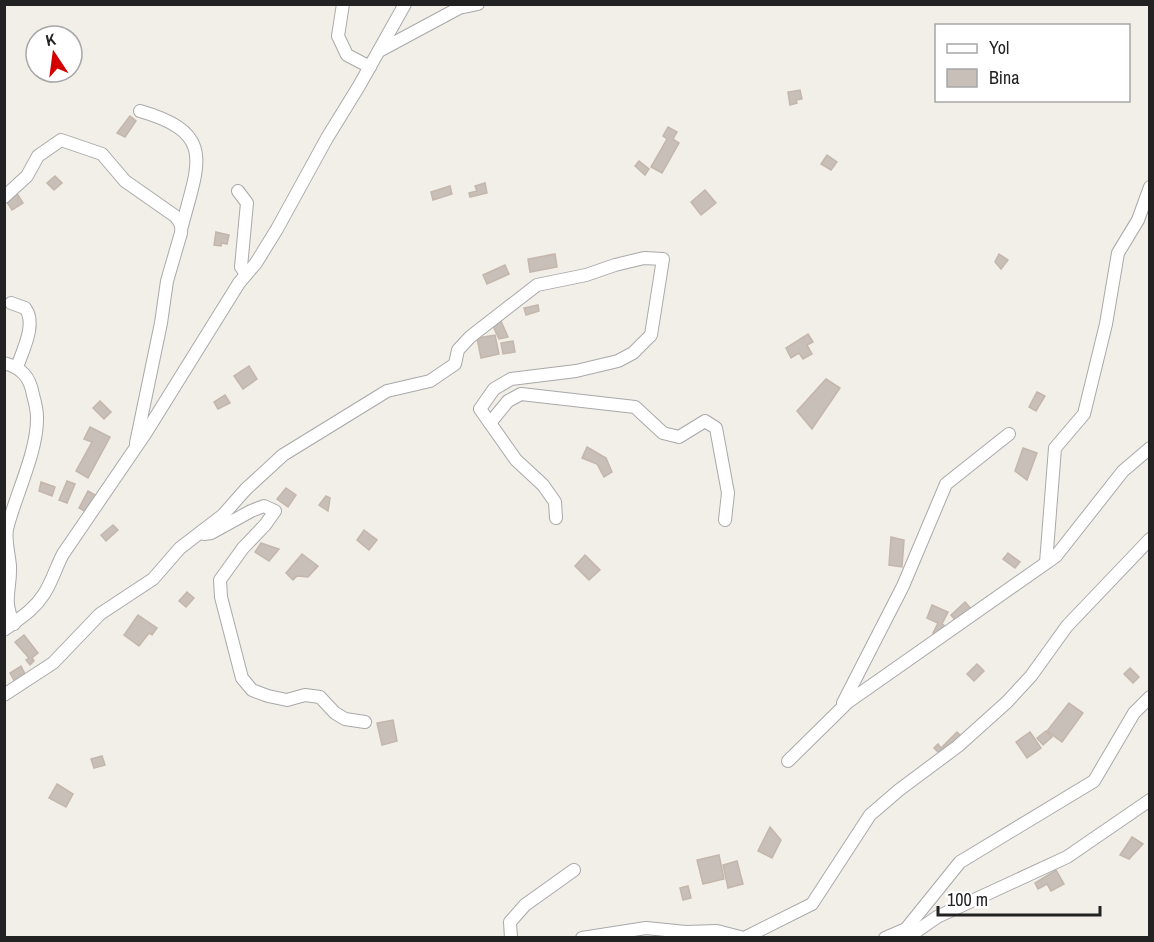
<svg xmlns="http://www.w3.org/2000/svg" width="1154" height="942" font-family="'Archivo Narrow',sans-serif">
	<rect width="100%" height="100%" fill="#f2efe9"/>
	<g fill="#c7bfb8" stroke="#c4b6ab" stroke-width="1.5">
		<polygon points="800,90 802,99 796,100 797,103 790,105 788,92"/>
		<polygon points="130,116 136,121 125,137 117,133"/>
		<polygon points="668,127 677,132 673,139 679,143 662,173 651,167 667,139 663,136"/>
		<polygon points="827,155 837,162 831,170 821,164"/>
		<polygon points="639,161 649,169 645,175 635,166"/>
		<polygon points="55,176 62,183 54,190 47,183"/>
		<polygon points="485,183 487,193 470,197 469,193 477,191 475,186"/>
		<polygon points="450,186 452,194 433,200 431,192"/>
		<polygon points="705,190 716,203 701,215 691,202"/>
		<polygon points="16,192 23,203 12,210 5,199"/>
		<polygon points="216,232 229,235 227,244 222,243 221,246 214,245"/>
		<polygon points="555,254 557,267 530,272 528,259"/>
		<polygon points="999,254 1008,260 1001,269 995,262"/>
		<polygon points="505,265 509,274 487,284 483,275"/>
		<polygon points="538,305 539,311 526,315 524,308"/>
		<polygon points="501,321 508,337 499,339 493,326"/>
		<polygon points="808,334 813,342 807,345 812,354 803,359 799,353 791,358 786,348"/>
		<polygon points="495,335 499,354 481,358 477,338"/>
		<polygon points="513,341 515,352 503,354 501,343"/>
		<polygon points="249,366 257,379 243,389 234,376"/>
		<polygon points="826,379 840,388 812,429 797,411"/>
		<polygon points="1037,392 1045,396 1036,411 1029,407"/>
		<polygon points="225,395 230,403 218,409 214,402"/>
		<polygon points="100,401 111,412 104,419 93,408"/>
		<polygon points="90,427 110,437 88,478 76,471 92,442 84,439"/>
		<polygon points="587,447 606,458 612,472 604,477 597,464 582,458"/>
		<polygon points="1023,448 1037,453 1027,480 1015,471"/>
		<polygon points="67,481 75,484 67,503 59,500"/>
		<polygon points="41,482 55,487 52,496 39,491"/>
		<polygon points="286,488 296,495 288,507 277,499"/>
		<polygon points="88,491 97,496 88,513 79,508"/>
		<polygon points="326,496 330,498 328,511 319,505"/>
		<polygon points="113,525 118,530 106,541 101,535"/>
		<polygon points="364,530 377,540 369,550 357,540"/>
		<polygon points="891,537 904,540 902,567 889,565"/>
		<polygon points="261,543 279,549 269,561 255,552"/>
		<polygon points="1008,553 1020,562 1015,568 1003,559"/>
		<polygon points="302,554 318,566 308,577 297,576 293,580 286,573"/>
		<polygon points="585,555 600,570 589,580 575,566"/>
		<polygon points="187,592 194,598 186,607 179,601"/>
		<polygon points="965,602 974,612 959,625 951,615"/>
		<polygon points="932,605 948,612 942,624 945,626 940,636 933,633 938,623 927,618"/>
		<polygon points="138,615 157,628 152,635 149,633 139,646 124,635"/>
		<polygon points="24,635 38,653 32,658 34,661 30,665 26,660 29,658 15,642"/>
		<polygon points="977,664 984,671 974,681 967,674"/>
		<polygon points="21,666 26,676 15,682 10,673"/>
		<polygon points="1130,668 1139,677 1133,683 1124,674"/>
		<polygon points="1069,703 1083,713 1062,742 1047,731"/>
		<polygon points="393,720 397,741 382,745 377,723"/>
		<polygon points="1046,731 1052,737 1043,745 1037,738"/>
		<polygon points="957,732 961,736 942,756 934,748 938,744 941,748"/>
		<polygon points="1030,732 1041,748 1027,758 1016,742"/>
		<polygon points="102,756 105,765 94,768 91,759"/>
		<polygon points="57,784 73,794 66,807 49,798"/>
		<polygon points="770,827 781,840 772,858 758,851"/>
		<polygon points="1132,837 1143,844 1129,859 1120,855"/>
		<polygon points="719,855 724,879 703,884 697,860"/>
		<polygon points="737,861 743,884 728,888 723,865"/>
		<polygon points="1056,870 1064,884 1051,891 1047,884 1038,889 1035,883"/>
		<polygon points="688,886 691,898 683,900 680,888"/>
	</g>
	<g fill="none" stroke-linecap="round" stroke-linejoin="round">
		<defs>
			<g id="minor">
				<polyline points="343,4 338,36 347,55 370,67"/>
				<polyline points="379,51 459,8 478,4"/>
				<path d="M140 111C217 133 198 164 182 226"/>
				<polyline points="238,191 247,203 241,267 246,274"/>
				<path d="M4 197 27 176 38 156 61 140 102 154 125 181 175 216C180 222 182 225 181 233L167 281 161 323 136 443"/>
				<path d="M11 303 25 308C37 323 23 350 17 367"/>
				<path d="M4 363C22 368 30 377 33 395 35 402 37 410 37 417 38 451 15 496 7 529 5 541 9 554 10 566 11 591 2 599 14 624"/>
				<polyline points="490,423 508,401 521,394 635,407 663,433 679,437 705,421 716,428 728,493 725,520"/>
				<polyline points="204,534 211,533 251,511 264,506 275,511 265,525 243,548 220,580 221,597 242,678 252,690 268,696 287,700 305,695 320,697 335,713 345,719 365,722"/>
				<polyline points="1046,563 1055,448 1084,414 1106,324 1118,253 1138,220 1150,187"/>
				<path d="M4 630C20 618 33 611 44 594 52 582 56 567 63 554L145 434 239 283 256 263 277 229 327 138 359 86 405 4"/>
				<polyline points="4,695 53,663 100,614 153,579 180,548 223,515 246,489 283,455 387,391 430,381 455,364 458,350 470,337 537,285 586,275 615,265 644,258 663,259 651,335 633,353 618,361 576,371 511,379 494,389 480,409 516,460 543,485 555,502 556,518"/>
				<polyline points="843,703 903,586 946,484 1009,434"/>
				<polyline points="788,761 848,702 1056,556 1123,471 1150,448"/>
				<polyline points="511,938 510,922 525,905 574,870"/>
				<polyline points="582,938 646,928 686,932 717,931 744,938 812,904 870,815 899,790 958,746 1007,702 1031,676 1067,626 1150,539"/>
				<polyline points="885,938 906,929 960,862 1094,781 1134,713 1150,697"/>
				<polyline points="907,938 937,917 1067,857 1150,800"/>
			</g>
		</defs>
		<use href="#minor" stroke="#a9a9a9" stroke-width="14"/>
		<use href="#minor" stroke="#fff" stroke-width="12"/>
	</g>
	<rect width="1154" height="942" fill="none" stroke="#222222" stroke-width="12"/>
	<rect x="935" y="24" width="195" height="78" fill="#ffffff" stroke="#a7a7a7" stroke-width="1.5"/>
	<rect x="947" y="44" width="30" height="9" fill="#ffffff" stroke="#a7a7a7" stroke-width="1.5"/>
	<text x="989" y="54" font-size="18" fill="#222222">Yol</text>
	<rect x="947" y="69" width="30" height="18" fill="#c7bfb8" stroke="#a7a7a7" stroke-width="1.5"/>
	<text x="989" y="84" font-size="18" fill="#222222">Bina</text>
	<g transform="translate(54 54) rotate(347)"><circle r="28" fill="#ffffff" stroke="#a7a7a7" stroke-width="1.5"/>
	<path d="M0-4.5L10 22L0 15L-10 22Z" fill="#d40000"/>
	<text y="-9" font-size="16" font-weight="bold" text-anchor="middle" fill="#222222">K</text>
	</g>
	<path d="M938 906v9h162v-9" fill="none" stroke="#222222" stroke-width="3"/>
	<text x="947" y="906" font-size="18" fill="#222222" stroke="#ffffff" stroke-width="4.5" paint-order="stroke">100 m</text>
</svg>
